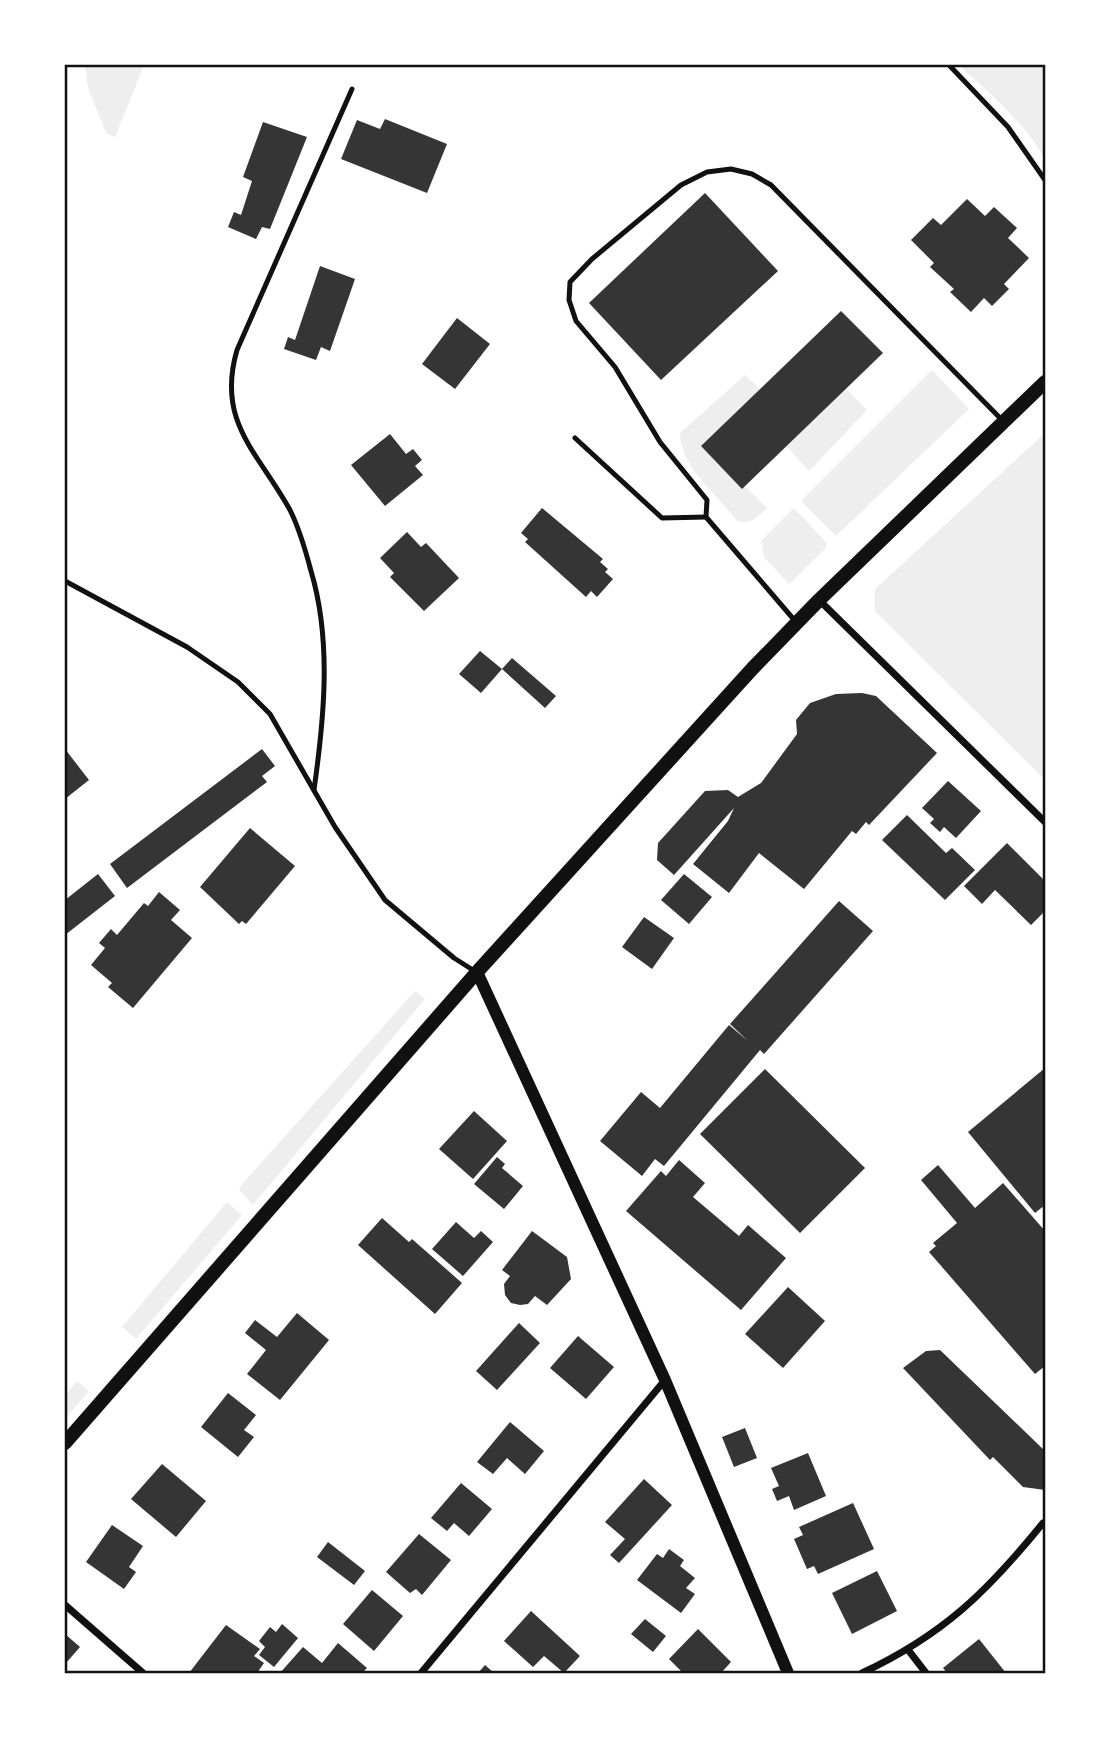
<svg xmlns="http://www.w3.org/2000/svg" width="1110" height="1738" font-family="'PT Sans',sans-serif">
	<rect width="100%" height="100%" fill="#fff"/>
	<g fill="#eee">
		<polygon points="85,65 144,65 115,137 106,133 88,88"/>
		<path d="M959 65H1045V159C1024 122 990 94 959 65Z"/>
		<polygon points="932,370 969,409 836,536 801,501"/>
		<path d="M745 375 760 389 701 446 742 488 745 486 767 508C758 517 751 525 737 521 717 494 681 468 680 433Z"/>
		<polygon points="846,389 867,410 809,471 786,446"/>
		<polygon points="1045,433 1045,780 875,611 875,589"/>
		<polygon points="794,508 826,542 826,548 789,584 764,557 761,541"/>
		<polygon points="415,991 425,999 253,1205 239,1190 243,1183"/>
		<polygon points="227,1202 242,1215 136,1339 122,1327"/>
		<polygon points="77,1381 89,1391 65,1419 65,1395"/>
	</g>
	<g fill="#353535">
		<polygon points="385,119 447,144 427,193 341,159 357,120 380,129"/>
		<polygon points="263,122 307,137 270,229 262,227 256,239 228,227 234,212 241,215 252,181 243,177"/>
		<polygon points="705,193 778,271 661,380 589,303"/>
		<polygon points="967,199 985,216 994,207 1017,228 1008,238 1029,258 1004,284 1009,289 992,306 984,298 971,312 950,292 954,289 930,267 934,263 911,240 933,218 941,225"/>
		<polygon points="320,266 355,279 330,351 321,347 316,360 284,349 288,337 295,340"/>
		<polygon points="841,311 883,353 742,489 701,446"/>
		<polygon points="457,318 490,344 455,389 422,364"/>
		<polygon points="390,434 406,454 413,449 422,460 415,466 423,475 385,506 351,465"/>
		<polygon points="542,508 603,559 600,562 608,569 605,572 613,579 597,597 591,591 586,597 525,542 528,539 521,533"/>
		<polygon points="407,532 421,547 426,543 459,578 424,611 390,577 394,573 380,558"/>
		<polygon points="480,651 502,669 481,693 459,674"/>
		<polygon points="512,658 556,696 545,708 502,669"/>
		<polygon points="862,693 876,696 937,753 869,825 866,822 856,834 852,831 804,889 759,853 729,893 693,864 728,821 734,808 674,875 657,860 658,843 705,791 728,790 738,797 761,783 797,734 796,720 810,703 836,694"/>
		<polygon points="65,749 89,780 65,799"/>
		<polygon points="262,749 275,766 262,776 267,782 127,888 110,864"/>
		<polygon points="948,781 981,811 956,838 944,827 940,832 930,823 934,819 922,808"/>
		<polygon points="907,815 946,853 952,848 975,870 945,900 882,840"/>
		<polygon points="250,828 295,866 246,924 242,921 239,924 200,887"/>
		<polygon points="1007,843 1045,881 1045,911 1031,925 995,890 982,904 964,886"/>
		<polygon points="98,874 115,896 65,935 65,900"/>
		<polygon points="684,874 712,897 689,924 661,900"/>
		<polygon points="159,892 180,910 171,920 192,938 133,1008 108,987 112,983 91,965 105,948 99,943 111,929 117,935 144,903 148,906"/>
		<polygon points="839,901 873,931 764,1054 760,1050 664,1166 655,1159 642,1176 600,1141 641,1092 660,1108 729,1025 748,1041 730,1024"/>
		<polygon points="644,917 674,938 652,969 622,947"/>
		<polygon points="1045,1068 1045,1205 1035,1213 968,1132"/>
		<polygon points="765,1069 865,1168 800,1233 700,1134"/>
		<polygon points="474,1111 507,1141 473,1179 439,1149"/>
		<polygon points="497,1157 505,1164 502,1168 523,1186 504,1209 474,1184"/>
		<polygon points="679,1160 705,1183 693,1197 739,1236 748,1225 786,1258 741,1310 626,1211 661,1171 666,1176"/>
		<polygon points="938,1165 975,1208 1003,1183 1045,1231 1045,1366 1035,1374 929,1252 936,1246 933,1243 957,1223 921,1180"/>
		<polygon points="382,1218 409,1242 412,1239 462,1283 435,1314 358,1245"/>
		<polygon points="456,1222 474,1238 481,1231 493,1242 463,1276 432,1249"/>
		<polygon points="532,1231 567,1257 571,1279 547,1305 535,1296 528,1304 520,1305 511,1303 505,1295 504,1284 510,1276 502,1270"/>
		<polygon points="788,1287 825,1321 783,1368 745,1334"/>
		<polygon points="297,1313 329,1340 280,1400 247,1374 266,1350 245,1333 255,1320 277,1337"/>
		<polygon points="519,1323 540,1343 497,1390 476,1371"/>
		<polygon points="578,1336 614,1367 586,1399 550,1368"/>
		<polygon points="940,1350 1045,1451 1045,1490 1023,1487 993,1457 990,1460 903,1368 926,1351"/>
		<polygon points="228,1393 256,1415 244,1430 254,1437 238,1457 201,1427"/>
		<polygon points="510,1422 544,1451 525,1474 507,1458 493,1474 477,1462"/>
		<polygon points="745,1428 757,1458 734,1467 722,1437"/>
		<polygon points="808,1453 826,1496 794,1510 789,1496 777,1501 772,1489 779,1486 771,1468"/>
		<polygon points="162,1464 206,1501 176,1537 131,1499"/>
		<polygon points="644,1479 672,1505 619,1563 610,1555 625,1539 605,1522"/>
		<polygon points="461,1483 492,1509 469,1536 454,1523 447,1531 431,1518"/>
		<polygon points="853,1503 874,1549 818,1574 814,1566 807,1569 794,1539 803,1535 799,1527"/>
		<polygon points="112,1525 143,1546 129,1567 136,1572 124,1589 86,1562"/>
		<polygon points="419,1534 451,1560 422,1595 416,1589 410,1593 386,1572"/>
		<polygon points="328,1542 365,1571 354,1585 317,1557"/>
		<polygon points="669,1549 684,1560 680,1566 695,1578 686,1588 695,1594 681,1613 637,1580 657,1554 663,1558"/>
		<polygon points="877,1571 897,1611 852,1634 832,1593"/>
		<polygon points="372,1590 403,1616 374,1651 343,1624"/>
		<polygon points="531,1611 580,1656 564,1673 544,1656 533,1667 504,1641"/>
		<polygon points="645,1619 666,1636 653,1652 631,1634"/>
		<polygon points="282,1624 298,1638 274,1667 259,1655 265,1647 259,1641 270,1627 276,1632"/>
		<polygon points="226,1625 260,1649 254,1656 264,1663 257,1673 189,1673"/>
		<polygon points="698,1629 731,1662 721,1673 683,1673 669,1659"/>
		<polygon points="65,1634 80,1647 66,1663 65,1662"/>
		<polygon points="979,1639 1006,1673 947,1673 943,1668"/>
		<polygon points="338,1643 367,1668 362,1673 280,1673 303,1647 322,1663"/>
		<polygon points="485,1665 494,1673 478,1673"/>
	</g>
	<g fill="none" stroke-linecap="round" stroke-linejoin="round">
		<g stroke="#111" stroke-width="5">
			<polyline points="949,65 1008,127 1045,180"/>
			<polyline points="575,438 662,518 706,517"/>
			<polyline points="65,581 187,647 238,682 270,714 335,827 385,900 454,958 476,972"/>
			<polyline points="796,622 706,517 707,500 660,442 615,367 576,321 569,300 570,282 592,259 681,185 707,172 731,169 752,174 771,185 1002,420"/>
			<path d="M314 790C324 719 332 641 311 571 306 552 299 528 290 510 258 452 216 422 237 350L352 89"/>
		</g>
		<g stroke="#111" stroke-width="7">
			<polyline points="819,600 1045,822"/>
			<polyline points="65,1605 143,1673"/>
			<polyline points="909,1651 926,1673"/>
			<polyline points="421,1673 665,1380"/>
			<path d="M862 1673C943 1635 987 1592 1043 1523"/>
		</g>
		<polyline stroke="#111" stroke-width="12" points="477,972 665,1380 788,1673"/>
		<polyline stroke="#111" stroke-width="14" points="65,1443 477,972 752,669 819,600 1045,382"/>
	</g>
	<rect width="1110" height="1738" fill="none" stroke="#ffffff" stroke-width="133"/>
	<rect x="66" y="66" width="978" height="1606" fill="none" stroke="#111" stroke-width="2.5"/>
</svg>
